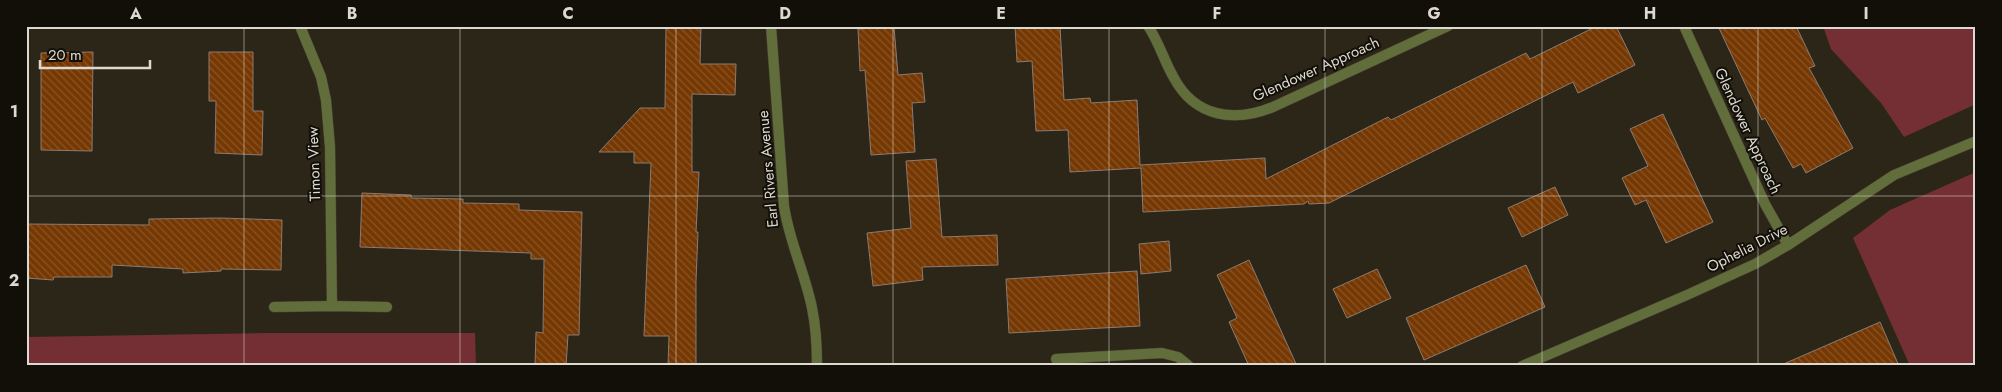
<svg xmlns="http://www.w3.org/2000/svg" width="2002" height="392" font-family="Jost,sans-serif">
	<defs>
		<pattern id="building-back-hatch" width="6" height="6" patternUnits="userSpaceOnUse" patternTransform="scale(1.25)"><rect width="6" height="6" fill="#763802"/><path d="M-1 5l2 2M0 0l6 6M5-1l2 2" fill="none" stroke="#895426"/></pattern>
	</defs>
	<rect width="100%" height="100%" fill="#2c2618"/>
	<g fill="#732f33">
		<polygon points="1823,26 1976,26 1976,104 1904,137 1881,103 1831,49"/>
		<polygon points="1976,172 1976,366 1910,366 1853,238 1890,210"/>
		<polygon points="264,333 475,333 476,366 26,366 26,337"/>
	</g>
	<g fill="url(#building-back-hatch)" stroke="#8c7b71">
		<polygon points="666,26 701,26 700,64 736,64 735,95 692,94 692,172 699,172 696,232 698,232 696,281 696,366 668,366 669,336 644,336 651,163 634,163 634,152 599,152 640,108 665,108"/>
		<polygon points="1015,26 1060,26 1064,100 1090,98 1091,103 1137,100 1140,165 1265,158 1266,179 1388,117 1391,120 1526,53 1530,59 1597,26 1616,26 1635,65 1578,93 1573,82 1329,203 1309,204 1308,201 1304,204 1143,212 1141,168 1070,172 1068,130 1036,131 1032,61 1017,62"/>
		<polygon points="1718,26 1796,26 1815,66 1809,68 1853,148 1806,173 1801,164 1793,168 1765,118 1762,120"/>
		<polygon points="894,27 898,75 922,73 925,102 912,103 915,152 871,155 865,70 860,71 858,29"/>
		<polygon points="93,52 92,151 41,150 41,53"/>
		<polygon points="209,52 253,52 253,111 263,111 262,155 215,153 216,101 209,101"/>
		<polygon points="1663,114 1713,222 1666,243 1646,200 1635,205 1622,178 1648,166 1630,129"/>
		<polygon points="936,159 942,237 997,235 998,265 922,267 923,280 873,286 867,233 911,228 906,161"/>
		<polygon points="1555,187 1568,215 1522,237 1508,208"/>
		<polygon points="362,193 411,195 411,198 463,199 463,203 519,204 519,210 582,212 579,335 568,335 566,366 535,366 536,332 543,333 544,259 531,259 531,253 360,247"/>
		<polygon points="220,218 282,220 281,270 221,269 221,271 183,273 183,269 112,265 112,277 54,277 53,280 26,278 26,224 149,225 149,219"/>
		<polygon points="1169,241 1171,271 1141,274 1139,244"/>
		<polygon points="1249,260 1297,366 1249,366 1229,322 1237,318 1217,275"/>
		<polygon points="1526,265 1545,307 1424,360 1406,318"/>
		<polygon points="1377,269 1391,298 1347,318 1333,289"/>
		<polygon points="1137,271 1140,326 1009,333 1006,279"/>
		<polygon points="1880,322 1899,366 1779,366"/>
	</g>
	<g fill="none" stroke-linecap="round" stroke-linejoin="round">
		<defs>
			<g id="minor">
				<polyline points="300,26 321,77 326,100 330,147 332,306"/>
				<path d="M771 26 784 206C789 241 805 273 812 308 816 327 817 346 817 366"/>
				<path d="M1148 26C1159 42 1164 61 1174 78 1195 117 1234 123 1273 107L1448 26"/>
				<polyline points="1684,26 1765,204 1788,245"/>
				<polyline points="274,307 332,306 387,307"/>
				<polyline points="1056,359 1162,353 1178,357 1189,366"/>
				<polyline points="1522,366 1687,295 1755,264 1788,245 1894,175 1976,141"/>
			</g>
		</defs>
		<use href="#minor" stroke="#484335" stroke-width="11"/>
		<use href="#minor" stroke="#616d3a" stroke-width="10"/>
	</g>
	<path fill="none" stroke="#ddd9d0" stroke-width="1" stroke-opacity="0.55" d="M244 26V366M460 26V366M676 26V366M893 26V366M1109 26V366M1325 26V366M1542 26V366M1758 26V366M26 196H1976"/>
	<g text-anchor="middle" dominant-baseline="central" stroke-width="4" stroke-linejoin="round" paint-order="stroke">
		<g font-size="15" fill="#ddd9d0" stroke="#120f09">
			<text transform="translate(1316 69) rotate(-24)">Glendower Approach</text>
			<text transform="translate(1748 131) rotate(65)">Glendower Approach</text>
			<text transform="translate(314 164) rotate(-92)">Timon View</text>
			<text transform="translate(768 169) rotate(-95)">Earl Rivers Avenue</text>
			<text transform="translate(1747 248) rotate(-27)">Ophelia Drive</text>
		</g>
	</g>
	<rect width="2002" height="392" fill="none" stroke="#120f09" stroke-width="55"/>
	<path d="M40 60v8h110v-8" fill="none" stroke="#ddd9d0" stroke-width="2.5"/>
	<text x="48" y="60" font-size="15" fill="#ddd9d0" stroke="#120f09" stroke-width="4" paint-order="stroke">20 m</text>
	<rect x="28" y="28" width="1946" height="336" fill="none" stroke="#ddd9d0" stroke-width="2"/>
	<g font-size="16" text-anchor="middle" font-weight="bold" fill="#ddd9d0">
		<text x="136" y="19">A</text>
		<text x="352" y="19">B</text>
		<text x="568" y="19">C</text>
		<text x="785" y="19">D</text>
		<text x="1001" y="19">E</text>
		<text x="1217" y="19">F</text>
		<text x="1434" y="19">G</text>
		<text x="1650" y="19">H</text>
		<text x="1866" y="19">I</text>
		<text x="14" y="117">1</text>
		<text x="14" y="286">2</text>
	</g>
</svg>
